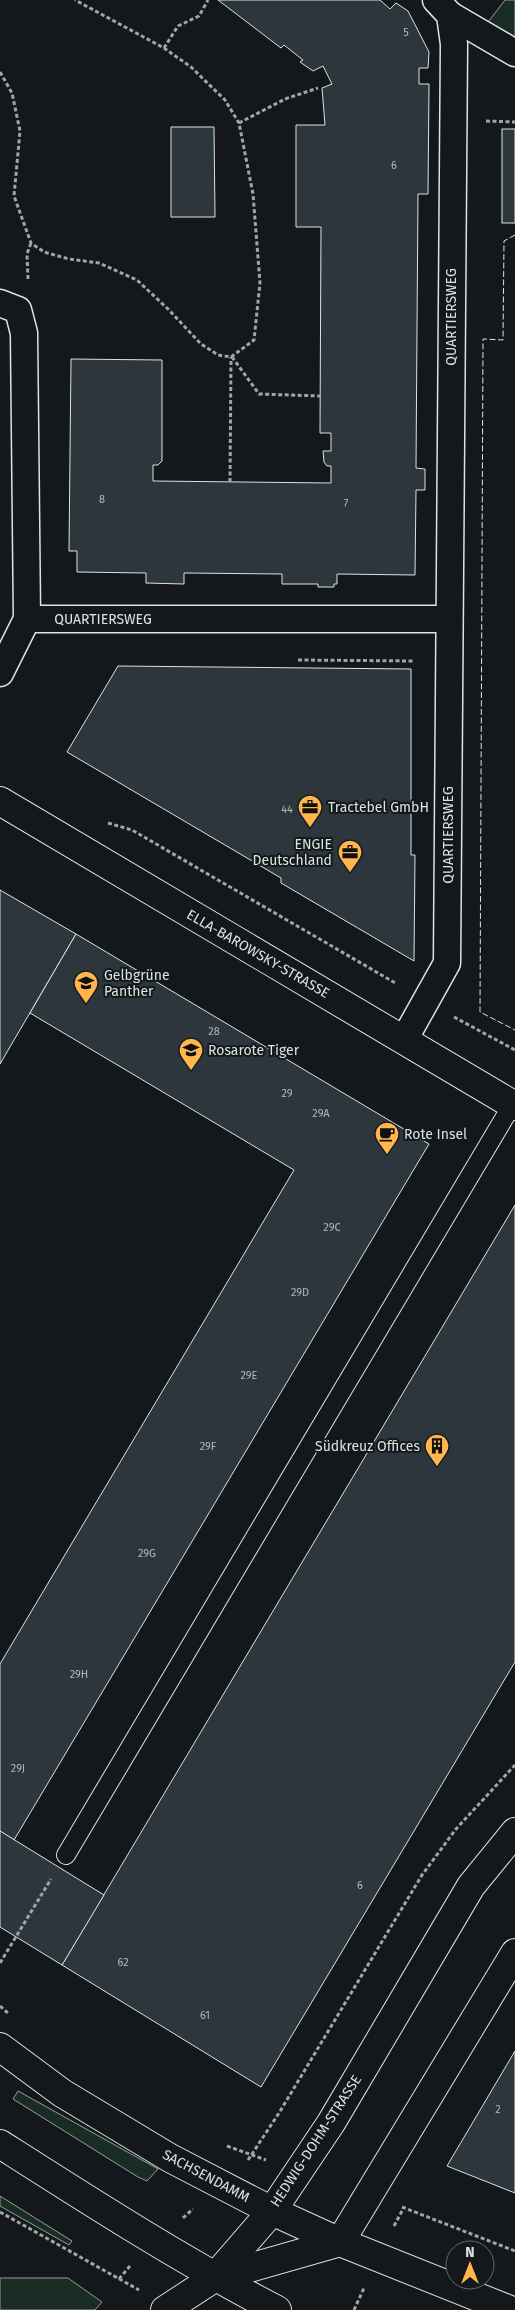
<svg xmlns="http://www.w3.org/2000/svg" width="515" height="2310" font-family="'Fira Sans',sans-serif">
	<rect width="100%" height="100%" fill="#14181c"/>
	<g fill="#1a2d24" stroke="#939e99">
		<polygon points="505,0 515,0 515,37 488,22"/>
		<polygon points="18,2091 158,2169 147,2181 138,2177 13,2099"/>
		<polygon points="0,2196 72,2241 69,2245 7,2210 0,2206"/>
		<polygon points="0,2278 68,2278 102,2302 95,2310 0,2310"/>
	</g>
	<g fill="#2c363c" stroke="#d8e6dc">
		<polygon points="218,0 380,0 390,9 396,3 408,11 429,52 428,68 419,68 419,84 429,84 428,194 418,194 416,468 425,469 425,490 416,490 415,575 337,574 337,584 334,584 334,587 318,587 318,584 282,584 282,574 184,573 184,584 146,583 146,573 77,572 77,551 69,551 71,359 162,360 162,461 158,465 153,465 153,481 331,483 331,466 327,466 324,462 323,451 331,451 331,433 320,433 321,227 296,227 296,125 325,125 322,88 332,84 323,66 313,71 300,62 303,60 284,45 281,48"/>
		<polygon points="171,127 214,127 215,217 171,217"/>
		<rect x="502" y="129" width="13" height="94"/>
		<polygon points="118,666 411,669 411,855 415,855 414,961 281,883 281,878 67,752"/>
		<polygon points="0,890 76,934 0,1064"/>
		<polygon points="76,934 429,1144 14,1840 0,1831 0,1664 294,1170 30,1013"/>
		<polygon points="515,1205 515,1662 261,2087 62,1965"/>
		<polygon points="0,1831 104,1895 62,1965 0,1927"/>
		<polygon points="515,2051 515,2193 447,2166"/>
	</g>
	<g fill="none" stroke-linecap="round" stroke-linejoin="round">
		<defs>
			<polyline id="service" points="66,1855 512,1105"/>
			<g id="pedestrian">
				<polyline points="450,15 515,53"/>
				<polyline points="0,303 18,310 24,333 27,619 0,673"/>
				<polyline points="27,619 449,619"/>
				<polyline points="404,1040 447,963 454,44 450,15 436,0"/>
			</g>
			<g id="tertiary">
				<polyline points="0,801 515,1106"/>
				<polyline points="272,2211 331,2123 471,1886 515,1832"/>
				<polyline points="340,2242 515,1953"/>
			</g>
			<g id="secondary">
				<polyline points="0,2047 62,2093 170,2158 272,2211 340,2242 510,2310"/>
				<path d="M0 2144C91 2202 181 2260 277 2310"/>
				<polyline points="214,2278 340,2242"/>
				<polyline points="165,2310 214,2278 272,2211"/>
			</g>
		</defs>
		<use href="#service" stroke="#d8e6dc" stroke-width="20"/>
		<use href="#pedestrian" stroke="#d8e6dc" stroke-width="29"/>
		<use href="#tertiary" stroke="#d8e6dc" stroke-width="30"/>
		<use href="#secondary" stroke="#d8e6dc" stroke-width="30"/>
		<g stroke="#9da8a2" stroke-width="3" stroke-dasharray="4 2.5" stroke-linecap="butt">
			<polyline points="164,48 178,26 199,16 208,0"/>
			<polyline points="0,72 12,93 20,131 14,196 31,243 44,252 69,259 99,263 137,280 168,309 201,344 218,355 231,357 254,340 260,283 253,194 239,123 225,100 191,67 164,48 75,0"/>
			<polyline points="486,121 515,122"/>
			<polyline points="239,123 285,99 318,88"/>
			<polyline points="28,279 27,254 31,243"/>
			<polyline points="232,357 259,394 320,396"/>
			<polyline points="230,482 231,357"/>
			<polyline points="298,660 415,661"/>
			<polyline points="108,823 132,830 397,984"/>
			<polyline points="454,1017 515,1050"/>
			<polyline points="0,1963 51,1879"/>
			<polyline points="0,2006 9,2014"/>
			<polyline points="227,2146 266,2160"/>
			<polyline points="248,2160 279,2113 422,1875 456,1829 515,1765"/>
			<polyline points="402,2207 515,2251"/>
			<polyline points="0,2212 139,2290"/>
			<polyline points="183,2218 193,2209"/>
			<polyline points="394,2226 403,2209"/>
			<polyline points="119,2279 130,2266"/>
			<polyline points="354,2310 364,2288"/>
		</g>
		<use href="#service" stroke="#14181c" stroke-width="18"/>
		<use href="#pedestrian" stroke="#14181c" stroke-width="26"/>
		<use href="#tertiary" stroke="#14181c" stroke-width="28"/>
		<use href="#secondary" stroke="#14181c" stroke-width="28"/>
		<polyline stroke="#d8e6dc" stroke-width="1" stroke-dasharray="6 2.5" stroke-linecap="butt" points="515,235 504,241 503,340 483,339 480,1012 515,1030"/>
	</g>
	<defs>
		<symbol id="office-pin" viewBox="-11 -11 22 30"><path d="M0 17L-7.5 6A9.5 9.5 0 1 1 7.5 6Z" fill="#ffb74d" stroke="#14181c"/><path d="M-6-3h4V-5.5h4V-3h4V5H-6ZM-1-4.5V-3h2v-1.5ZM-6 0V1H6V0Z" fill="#111"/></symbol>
		<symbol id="school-pin" viewBox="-11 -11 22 30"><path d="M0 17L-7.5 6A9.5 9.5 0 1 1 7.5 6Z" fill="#ffb74d" stroke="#14181c"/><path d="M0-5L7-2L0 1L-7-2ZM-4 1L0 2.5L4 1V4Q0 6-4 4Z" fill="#111"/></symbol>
		<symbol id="cafe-pin" viewBox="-11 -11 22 30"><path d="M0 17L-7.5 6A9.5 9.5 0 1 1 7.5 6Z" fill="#ffb74d" stroke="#14181c"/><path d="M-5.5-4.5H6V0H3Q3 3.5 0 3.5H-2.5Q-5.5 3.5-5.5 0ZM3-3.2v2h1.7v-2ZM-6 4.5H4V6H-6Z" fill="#111"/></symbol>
		<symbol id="building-pin" viewBox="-11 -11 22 30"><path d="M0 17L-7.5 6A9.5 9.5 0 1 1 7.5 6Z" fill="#ffb74d" stroke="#14181c"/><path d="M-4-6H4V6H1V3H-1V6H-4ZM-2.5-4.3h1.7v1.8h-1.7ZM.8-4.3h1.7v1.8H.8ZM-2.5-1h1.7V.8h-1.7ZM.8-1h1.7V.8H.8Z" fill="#111"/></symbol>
	</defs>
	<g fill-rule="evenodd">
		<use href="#office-pin" x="296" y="793" width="28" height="38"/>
		<use href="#office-pin" x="336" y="838" width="28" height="38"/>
		<use href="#school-pin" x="72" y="969" width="28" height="38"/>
		<use href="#school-pin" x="177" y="1036" width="28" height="38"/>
		<use href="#cafe-pin" x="373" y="1120" width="28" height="38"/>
		<use href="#building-pin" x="423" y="1432" width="28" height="38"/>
	</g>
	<g text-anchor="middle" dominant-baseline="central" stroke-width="4" stroke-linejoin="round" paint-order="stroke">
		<g font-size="11" fill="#adbab4">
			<text x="406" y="32">5</text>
			<text x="394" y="165">6</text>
			<text x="102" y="499">8</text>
			<text x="346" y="503">7</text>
			<text x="287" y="809">44</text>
			<text x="214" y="1031">28</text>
			<text x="287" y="1093">29</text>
			<text x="321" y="1113">29A</text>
			<text x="332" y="1227">29C</text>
			<text x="300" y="1292">29D</text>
			<text x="249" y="1375">29E</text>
			<text x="208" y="1446">29F</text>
			<text x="147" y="1553">29G</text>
			<text x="79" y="1674">29H</text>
			<text x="18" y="1768">29J</text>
			<text x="360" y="1885">6</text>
			<text x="123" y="1962">62</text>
			<text x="205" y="2015">61</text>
			<text x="498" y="2109">2</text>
		</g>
		<g font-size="14" fill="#d8e6dc" stroke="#14181c">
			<text transform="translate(451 317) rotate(-90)">QUARTIERSWEG</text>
			<text x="103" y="619">QUARTIERSWEG</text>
			<text transform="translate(448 835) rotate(-90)">QUARTIERSWEG</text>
			<text transform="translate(258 954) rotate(30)">ELLA-BAROWSKY-STRASSE</text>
			<text transform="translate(316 2141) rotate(-57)">HEDWIG-DOHM-STRASSE</text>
			<text transform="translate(206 2176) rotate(28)">SACHSENDAMM</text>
		</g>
		<g font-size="14" fill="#d8e6dc" stroke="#14181c" text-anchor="start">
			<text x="328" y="807">Tractebel GmbH</text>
			<text x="332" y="844" text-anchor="end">ENGIE<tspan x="332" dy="16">Deutschland</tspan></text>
			<text x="104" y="975">Gelbgrüne<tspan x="104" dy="16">Panther</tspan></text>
			<text x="208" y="1050">Rosarote Tiger</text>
			<text x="404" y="1134">Rote Insel</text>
			<text x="420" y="1446" text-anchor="end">Südkreuz Offices</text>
		</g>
	</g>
	<g transform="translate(470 2265)"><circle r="24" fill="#14181c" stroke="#626a69"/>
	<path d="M0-4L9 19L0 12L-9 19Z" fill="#ffb74d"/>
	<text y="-8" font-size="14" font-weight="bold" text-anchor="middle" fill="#d8e6dc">N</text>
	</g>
</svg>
